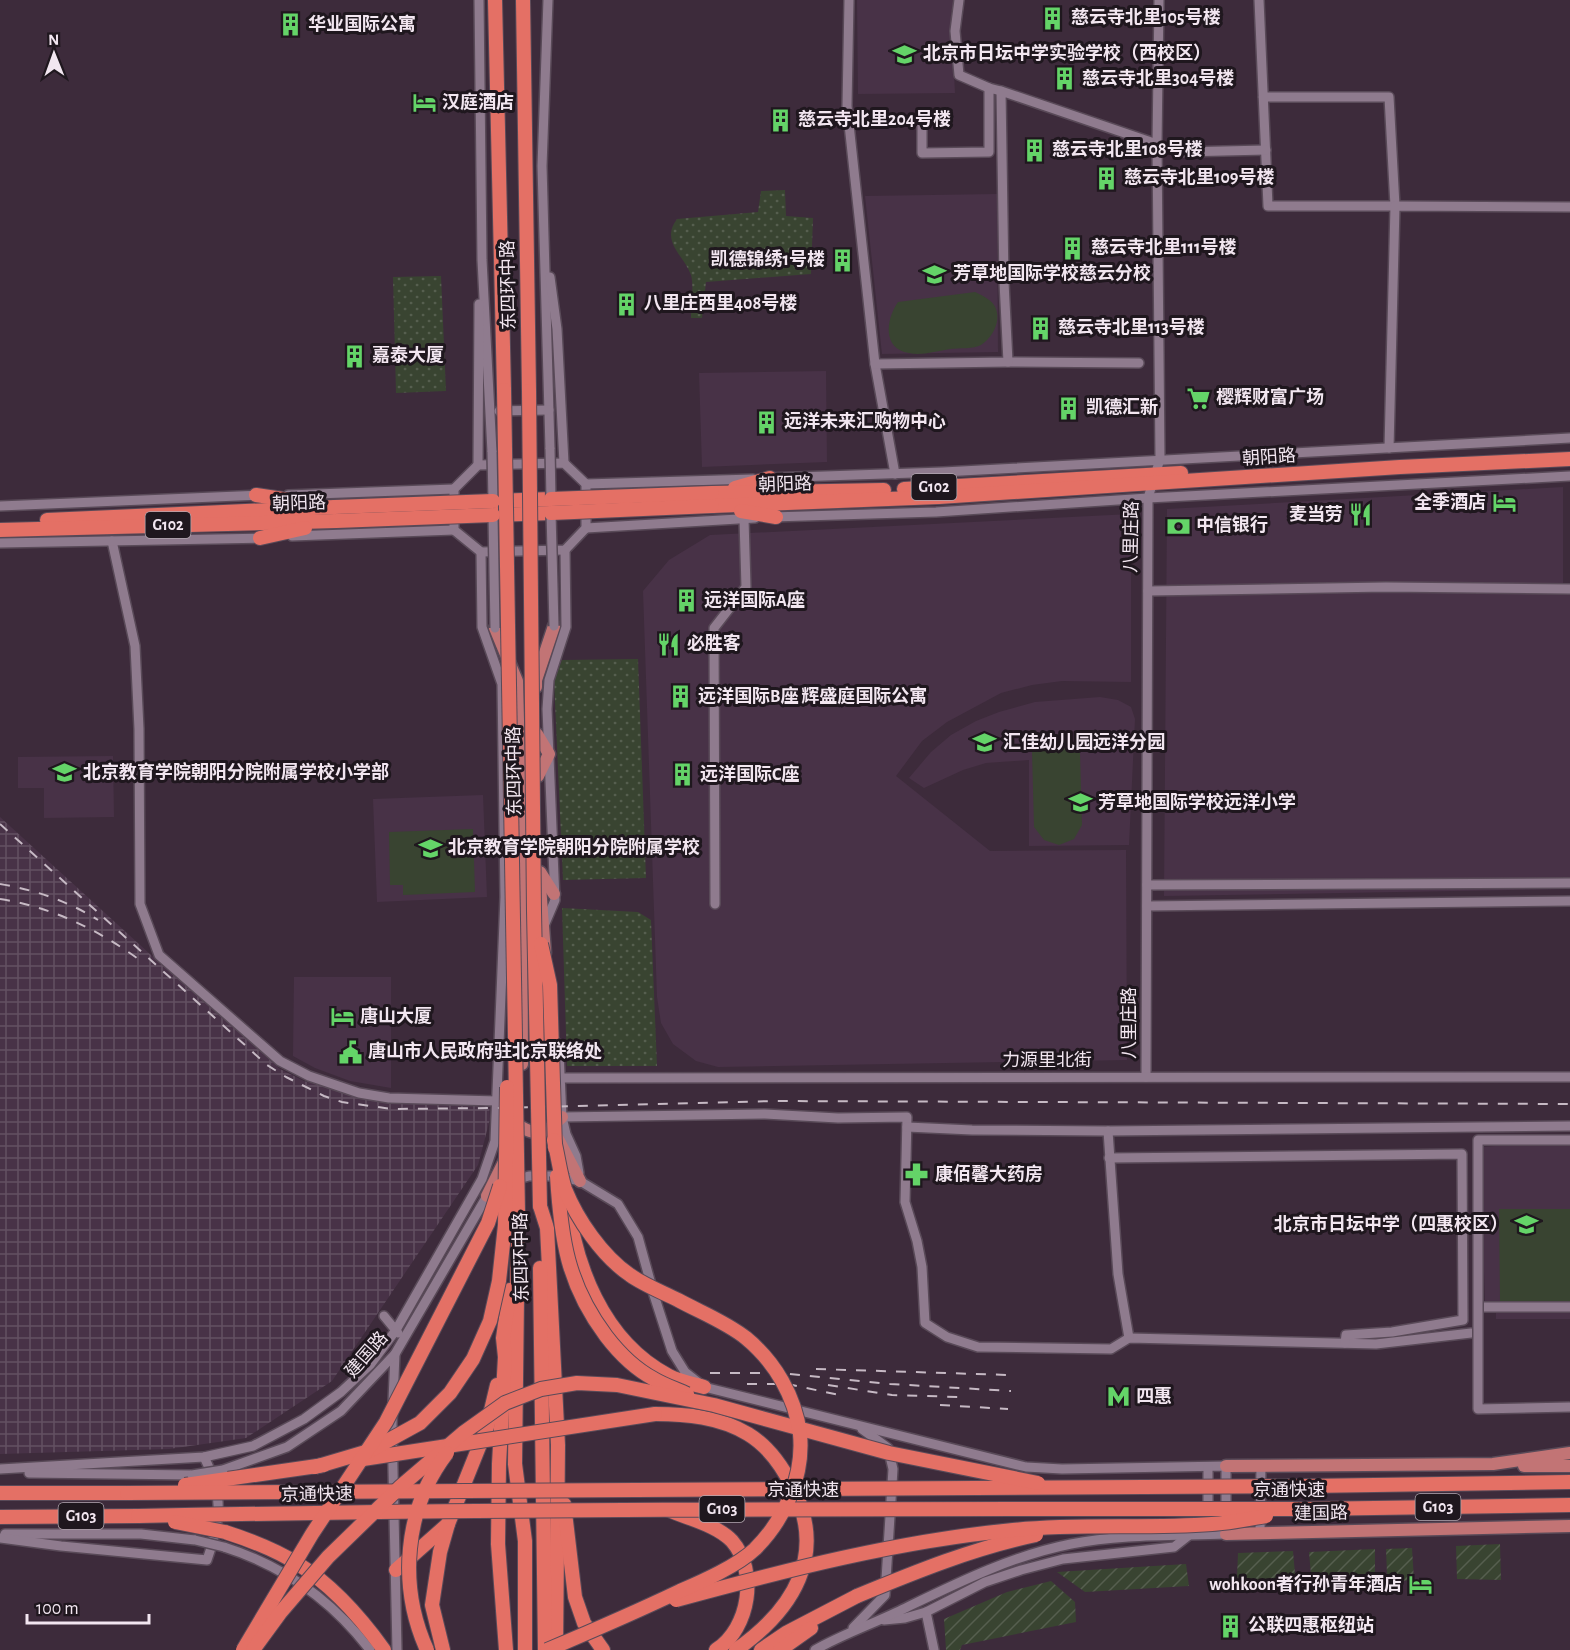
<svg xmlns="http://www.w3.org/2000/svg" width="1570" height="1650" font-family="'Alegreya Sans','Noto Sans SC',sans-serif">
	<defs>
		<pattern id="industrial-grid" width="8" height="8" patternUnits="userSpaceOnUse" patternTransform="scale(1.5)"><rect width="8" height="8" fill="#483247"/><path d="M0 4h8M4 0v8" fill="none" stroke="#635062"/></pattern>
		<pattern id="grass-dots" width="8" height="8" patternUnits="userSpaceOnUse" patternTransform="scale(1.5)"><rect width="8" height="8" fill="#394431"/><path d="M2 2h.1M6 6h.1" fill="none" stroke="#565f4f" stroke-width="1.8" stroke-linecap="round"/></pattern>
		<pattern id="garden-furrows" width="10" height="10" patternUnits="userSpaceOnUse" patternTransform="scale(1.5)"><rect width="10" height="10" fill="#394431"/><path d="M-1 1l2-2M0 10L10 0M9 11l2-2" fill="none" stroke="#565f4f"/></pattern>
	</defs>
	<rect width="100%" height="100%" fill="#3d2b3b"/>
	<g fill="#483247">
		<polygon points="857,0 954,0 951,15 955,93 858,94"/>
		<polygon points="997,194 998,352 882,354 865,196"/>
		<polygon points="826,371 827,462 702,467 699,373"/>
		<polygon points="1563,487 1563,583 1570,583 1570,889 1164,896 1167,509"/>
		<polygon points="1131,514 1131,682 1062,681 1032,685 1001,693 947,722 922,741 896,776 990,851 1126,850 1127,1060 718,1067 696,1061 673,1044 661,1023 657,997 643,591 669,560 710,535"/>
		<polygon points="1100,697 1118,700 1131,707 1135,719 1129,845 1029,846 1029,760 986,763 963,770 924,788 909,778 931,752 951,735 976,721 999,712 1035,702"/>
		<polygon points="113,756 114,817 44,818 44,788 18,788 18,757"/>
		<polygon points="483,795 487,897 377,902 373,799"/>
		<polygon points="294,977 391,977 391,1088 350,1081 315,1068 293,1056"/>
		<polygon points="1570,1141 1570,1319 1496,1319 1496,1303 1485,1303 1480,1147 1495,1146 1495,1142"/>
	</g>
	<polygon fill="url(#industrial-grid)" points="0,817 163,966 280,1069 304,1081 357,1096 489,1102 490,1119 478,1165 332,1381 246,1438 169,1449 0,1454"/>
	<g fill="url(#grass-dots)">
		<path d="M785 190 786 216 813 218 811 274 706 282 702 318H691C691 307 694 284 691 275 684 255 660 242 677 219L758 212 761 191Z"/>
		<polygon points="441,276 446,391 396,393 393,277"/>
		<polygon points="638,659 646,878 563,880 554,680 562,660"/>
		<polygon points="562,908 638,912 651,920 657,1066 567,1066"/>
	</g>
	<g fill="url(#garden-furrows)">
		<polygon points="1500,1544 1501,1580 1457,1579 1456,1546"/>
		<polygon points="1412,1548 1414,1580 1382,1582 1387,1575 1386,1549"/>
		<polygon points="1375,1549 1375,1575 1311,1575 1309,1552"/>
		<polygon points="1293,1551 1296,1585 1243,1587 1237,1576 1238,1553"/>
		<polygon points="1186,1564 1189,1586 1085,1592 1057,1572"/>
		<polygon points="1051,1581 1075,1602 1076,1622 962,1645 960,1650 946,1650 944,1619 1007,1592"/>
	</g>
	<g fill="#394431">
		<path d="M975 292C983 296 993 300 996 309 1001 322 992 338 981 345 974 349 959 348 950 349 937 351 921 356 909 353 882 349 886 319 898 302Z"/>
		<polygon points="1056,734 1071,739 1080,753 1082,825 1074,839 1059,845 1044,840 1034,827 1032,752 1041,739"/>
		<polygon points="473,829 475,892 403,895 403,885 390,885 389,832"/>
		<polygon points="1499,1209 1570,1209 1570,1301 1500,1301"/>
	</g>
	<g fill="none" stroke-linecap="round" stroke-linejoin="round">
		<defs>
			<g id="minor">
				<polyline points="479,0 482,260 492,452"/>
				<polyline points="548,0 542,166 550,449"/>
				<polyline points="849,0 847,106 875,364 895,474"/>
				<polyline points="959,0 955,31 959,75 989,88"/>
				<polyline points="1259,0 1268,206 1395,206 1389,97 1263,97"/>
				<polyline points="926,121 922,121 922,153 989,152 989,88 1001,91"/>
				<polyline points="1181,152 1266,150"/>
				<polyline points="550,277 557,329 564,463"/>
				<polyline points="1008,362 1139,363"/>
				<polyline points="875,364 1008,362 1004,282 1001,91 1157,144"/>
				<polyline points="499,411 549,410"/>
				<polyline points="1389,448 1395,206 1570,207"/>
				<polygon points="564,463 586,484 586,528 565,550 481,552 454,530 454,489 478,465"/>
				<polyline points="478,465 479,304"/>
				<polyline points="766,478 943,472 1570,438"/>
				<polyline points="586,484 753,479"/>
				<polyline points="288,495 454,489"/>
				<polyline points="0,506 260,495"/>
				<polyline points="772,517 936,512 1148,498 1570,476"/>
				<polyline points="586,528 755,518"/>
				<polyline points="292,536 454,530"/>
				<polyline points="112,541 135,646 139,729 140,904 159,955 280,1061 309,1076 359,1093 389,1098 497,1101"/>
				<polyline points="0,543 266,538"/>
				<polyline points="1148,591 1386,587 1570,589"/>
				<polyline points="1147,885 1570,883"/>
				<polyline points="715,904 714,628 746,587 744,519"/>
				<polyline points="1147,906 1570,901"/>
				<polyline points="544,926 555,900 547,709 549,680 566,627 565,550"/>
				<polyline points="555,1041 559,1053 562,1117 566,1134 576,1156 579,1173"/>
				<polyline points="1146,1077 1148,498 1160,459 1157,144 1159,0"/>
				<polyline points="560,1078 1570,1077"/>
				<polyline points="562,1117 765,1114 838,1118 907,1117 905,1202 917,1241 922,1267 925,1323 947,1337 978,1347 1111,1349 1129,1338 1376,1344 1471,1333"/>
				<polyline points="907,1127 972,1130 1108,1131 1570,1126"/>
				<polyline points="1108,1131 1118,1274 1129,1338"/>
				<polyline points="1109,1158 1462,1154 1463,1320 1392,1332 1346,1335 1345,1343"/>
				<polyline points="515,1180 529,1176 558,1176 580,1181 618,1204 638,1237 654,1295 672,1351 685,1372 704,1387 1026,1467 1062,1469 1226,1466 1226,1513"/>
				<polyline points="1478,1307 1570,1307"/>
				<polyline points="384,1316 398,1333"/>
				<polyline points="395,1354 392,1424 397,1650"/>
				<polyline points="1208,1467 1208,1530"/>
				<polyline points="0,1469 204,1457 253,1446 304,1419 341,1392 370,1365 396,1330 482,1179 495,1141 505,897 502,684 482,627 481,552"/>
				<polyline points="223,1470 287,1447 341,1411 395,1354 487,1196 492,1193"/>
				<polyline points="29,1473 192,1475"/>
				<polyline points="1260,1533 1261,1466"/>
				<polyline points="5,1534 141,1534 195,1540"/>
				<path d="M0 1538 61 1546 207 1560C221 1520 224 1495 204 1457"/>
				<path d="M224 1547C284 1566 332 1600 370 1650"/>
				<polyline points="926,1612 934,1650"/>
				<polyline points="884,1620 905,1618 926,1612 985,1582 1021,1570 1063,1559 1174,1547 1188,1536"/>
				<polyline points="853,1628 885,1595 893,1469 888,1448 862,1429"/>
				<path d="M815 1650C841 1635 870 1625 897 1612 953 1585 1010 1556 1071 1544 1121 1534 1175 1536 1226 1534V1529"/>
			</g>
			<g id="major">
				<polyline points="495,628 517,681 521,839 522,1064"/>
				<polyline points="536,687 536,680 554,626"/>
				<polyline points="537,734 549,754 538,776"/>
				<polyline points="539,872 545,953"/>
				<polyline points="540,872 554,894"/>
				<path d="M521 1127C540 1138 548 1131 562 1117"/>
				<polyline points="556,1135 580,1181"/>
				<polyline points="487,1196 506,1158"/>
				<polyline points="1226,1466 1493,1464 1570,1453"/>
				<polyline points="1524,1466 1570,1466"/>
				<polyline points="1226,1534 1570,1526"/>
			</g>
			<g id="highway">
				<polyline points="495,0 504,390"/>
				<polyline points="523,0 529,391"/>
				<polyline points="735,488 770,478"/>
				<polyline points="904,489 1181,473"/>
				<polyline points="712,493 884,490"/>
				<polyline points="256,495 303,502"/>
				<polyline points="496,501 551,499"/>
				<polyline points="712,506 939,497 1400,467 1570,459"/>
				<polyline points="741,511 776,517"/>
				<polyline points="495,515 551,513"/>
				<polyline points="47,520 335,507"/>
				<polyline points="0,530 336,521"/>
				<polyline points="260,538 305,528"/>
				<path d="M566 1193C574 1264 602 1341 669 1376 679 1381 693 1384 704 1387"/>
				<polyline points="540,1206 547,1228 558,1445 556,1650"/>
				<polyline points="518,1213 515,1464 525,1541 525,1650"/>
				<polyline points="540,1268 545,1650"/>
				<path d="M655 1414C686 1414 720 1417 748 1434 768 1446 782 1466 792 1486 828 1555 793 1610 736 1650"/>
				<polyline points="1307,1486 1570,1482"/>
				<polyline points="0,1493 127,1493"/>
				<polyline points="564,1504 575,1597 584,1623 603,1650"/>
				<polyline points="1307,1509 1570,1505"/>
				<path d="M669 1510C689 1519 717 1525 732 1541 758 1571 750 1628 716 1650"/>
				<polyline points="0,1517 138,1516"/>
				<path d="M225 1532C250 1540 276 1550 298 1564 332 1585 361 1618 384 1650"/>
				<polyline points="396,1570 448,1524"/>
				<polyline points="443,1650 432,1605 440,1552 448,1524 487,1427 497,1385"/>
				<polyline points="506,1650 498,1544 499,1464 505,1357 503,1338 510,1290"/>
				<polyline points="761,1650 786,1633 857,1596"/>
				<polyline points="780,1650 811,1628"/>
			</g>
		</defs>
		<use href="#minor" stroke="#594a58" stroke-width="12"/>
		<use href="#major" stroke="#594a58" stroke-width="15"/>
		<use href="#highway" stroke="#594a58" stroke-width="16"/>
		<use href="#minor" stroke="#8f7b8e" stroke-width="9"/>
		<use href="#major" stroke="#c27475" stroke-width="12"/>
		<use href="#highway" stroke="#e47065" stroke-width="14"/>
		<g stroke="#c6b9c4" stroke-width="2" stroke-dasharray="10 10" stroke-linecap="butt">
			<polyline points="0,824 267,1065 286,1077 324,1096 342,1102 392,1109 496,1108 773,1101 1570,1104"/>
			<path d="M0 884C35 890 68 901 98 920"/>
			<path d="M0 899C52 907 99 930 141 961"/>
			<polyline points="816,1369 1008,1375"/>
			<polyline points="710,1373 781,1373 890,1384 1011,1391"/>
			<polyline points="747,1384 788,1384 839,1395"/>
			<polyline points="828,1385 892,1395 959,1397"/>
			<polyline points="940,1405 1008,1409"/>
		</g>
		<defs>
			<g id="minor-bridge">
				<polyline points="550,449 551,499"/>
				<polyline points="492,452 493,501"/>
				<polyline points="551,513 554,626"/>
				<polyline points="493,515 495,628"/>
				<polyline points="1570,1140 1478,1140 1478,1409 1570,1407"/>
				<polyline points="192,1475 223,1470"/>
				<polyline points="195,1540 224,1547"/>
			</g>
			<g id="highway-bridge">
				<polyline points="504,390 518,1213"/>
				<polyline points="529,391 534,911 540,1206"/>
				<polyline points="551,499 712,493"/>
				<polyline points="335,507 493,501"/>
				<polyline points="551,513 712,506"/>
				<polyline points="336,521 493,515"/>
				<polyline points="541,944 550,985 555,1148"/>
				<path d="M557 1176C561 1239 567 1284 606 1336 619 1353 635 1369 654 1379 664 1385 676 1389 687 1394"/>
				<polyline points="363,1459 655,1414"/>
				<polyline points="315,1467 369,1451 420,1423 450,1393 473,1359 490,1321 499,1281 505,1225 507,1087"/>
				<polyline points="185,1485 324,1465"/>
				<polyline points="127,1493 1307,1486"/>
				<path d="M138 1516C527 1508 917 1509 1307 1509"/>
				<polyline points="175,1522 225,1532"/>
				<path d="M857 1596C915 1572 974 1548 1036 1535"/>
				<path d="M676 1600C786 1570 898 1541 1013 1530 1079 1523 1146 1529 1212 1524 1230 1523 1248 1519 1266 1516"/>
				<polyline points="243,1650 312,1534 386,1422 488,1223 500,1186"/>
				<polyline points="253,1650 280,1613 328,1557 401,1486 463,1433 505,1403 541,1389 577,1383 617,1385 714,1405 889,1453 1038,1483"/>
				<path d="M427 1650C398 1586 404 1509 447 1453"/>
				<path d="M547 1650C592 1631 636 1612 680 1591 703 1581 737 1566 755 1549 785 1519 804 1476 800 1434 795 1396 775 1362 746 1338 726 1322 700 1312 678 1300 662 1292 644 1285 630 1275 602 1256 577 1219 565 1189 560 1174 558 1156 554 1140"/>
			</g>
		</defs>
		<use href="#minor-bridge" stroke="#594a58" stroke-width="12" stroke-linecap="butt"/>
		<use href="#highway-bridge" stroke="#594a58" stroke-width="16" stroke-linecap="butt"/>
		<use href="#minor-bridge" stroke="#8f7b8e" stroke-width="9"/>
		<use href="#highway-bridge" stroke="#e47065" stroke-width="14"/>
	</g>
	<defs>
		<symbol id="building-bare" viewBox="-9 -9 18 18"><path d="M-4-6H4V6H1V3H-1V6H-4ZM-2.5-4.3h1.7v1.8h-1.7ZM.8-4.3h1.7v1.8H.8ZM-2.5-1h1.7V.8h-1.7ZM.8-1h1.7V.8H.8Z" fill="#64d468" stroke="#1f171e" stroke-width="2.5" paint-order="stroke"/></symbol>
		<symbol id="school-bare" viewBox="-9 -9 18 18"><path d="M0-5L7-2L0 1L-7-2ZM-4 1L0 2.5L4 1V4Q0 6-4 4Z" fill="#64d468" stroke="#1f171e" stroke-width="2.5" paint-order="stroke"/></symbol>
		<symbol id="hotel-bare" viewBox="-9 -9 18 18"><path d="M-6-4.5h1.5V1H6V5H4.5V3h-9V5H-6ZM-4 0a1.8 1.8 0 1 1 3.6 0ZM.5 0V-2.5h3Q6-2.5 6 0Z" fill="#64d468" stroke="#1f171e" stroke-width="2.5" paint-order="stroke"/></symbol>
		<symbol id="supermarket-bare" viewBox="-9 -9 18 18"><path d="M-6-5.5h2.5l.6 2H6L4.5 2H-2.5L-4.4-4H-6ZM-1.5 3.2a1.3 1.3 0 1 0 .1 0ZM3 3.2a1.3 1.3 0 1 0 .1 0Z" fill="#64d468" stroke="#1f171e" stroke-width="2.5" paint-order="stroke"/></symbol>
		<symbol id="restaurant-bare" viewBox="-9 -9 18 18"><path d="M-5-6h1v4h1v-4h1v4h1v-4h1v5L-1.5 .5V6h-2V.5L-5-1ZM5-6V6H3V1.5H1.5Q1.5-4 5-6Z" fill="#64d468" stroke="#1f171e" stroke-width="2.5" paint-order="stroke"/></symbol>
		<symbol id="bank-bare" viewBox="-9 -9 18 18"><path d="M-6-4H6V4H-6ZM0-2.3a2.3 2.3 0 1 0 0 4.6a2.3 2.3 0 1 0 0-4.6Z" fill="#64d468" stroke="#1f171e" stroke-width="2.5" paint-order="stroke"/></symbol>
		<symbol id="civic-bare" viewBox="-9 -9 18 18"><path d="M-.6-6.5H3V-4.5H.6V-3L4-1V1h2V6H-6V1h2V-1L-.6-3ZM-1.2 2.5V6h2.4V2.5Z" fill="#64d468" stroke="#1f171e" stroke-width="2.5" paint-order="stroke"/></symbol>
		<symbol id="pharmacy-bare" viewBox="-9 -9 18 18"><path d="M-2-6h4v4h4v4h-4v4h-4v-4h-4v-4h4Z" fill="#64d468" stroke="#1f171e" stroke-width="2.5" paint-order="stroke"/></symbol>
		<symbol id="metro-bare" viewBox="-9 -9 18 18"><path d="M-5.5 5V-5H-3L0 0L3-5H5.5V5H3V-.5L0 4L-3-.5V5Z" fill="#64d468" stroke="#1f171e" stroke-width="2.5" paint-order="stroke"/></symbol>
	</defs>
	<g fill-rule="evenodd">
		<use href="#building-bare" x="1036" y="2" width="33" height="33"/>
		<use href="#building-bare" x="274" y="8" width="33" height="33"/>
		<use href="#school-bare" x="888" y="38" width="33" height="33"/>
		<use href="#building-bare" x="1048" y="62" width="33" height="33"/>
		<use href="#hotel-bare" x="408" y="86" width="33" height="33"/>
		<use href="#building-bare" x="764" y="104" width="33" height="33"/>
		<use href="#building-bare" x="1018" y="134" width="33" height="33"/>
		<use href="#building-bare" x="1090" y="162" width="33" height="33"/>
		<use href="#building-bare" x="1056" y="232" width="33" height="33"/>
		<use href="#building-bare" x="826" y="244" width="33" height="33"/>
		<use href="#school-bare" x="918" y="258" width="33" height="33"/>
		<use href="#building-bare" x="610" y="288" width="33" height="33"/>
		<use href="#building-bare" x="1024" y="312" width="33" height="33"/>
		<use href="#building-bare" x="338" y="340" width="33" height="33"/>
		<use href="#supermarket-bare" x="1182" y="382" width="33" height="33"/>
		<use href="#building-bare" x="1052" y="392" width="33" height="33"/>
		<use href="#building-bare" x="750" y="406" width="33" height="33"/>
		<use href="#hotel-bare" x="1488" y="486" width="33" height="33"/>
		<use href="#restaurant-bare" x="1344" y="498" width="33" height="33"/>
		<use href="#bank-bare" x="1162" y="510" width="33" height="33"/>
		<use href="#building-bare" x="670" y="584" width="33" height="33"/>
		<use href="#restaurant-bare" x="652" y="628" width="33" height="33"/>
		<use href="#building-bare" x="664" y="680" width="33" height="33"/>
		<use href="#school-bare" x="968" y="726" width="33" height="33"/>
		<use href="#school-bare" x="48" y="756" width="33" height="33"/>
		<use href="#building-bare" x="666" y="758" width="33" height="33"/>
		<use href="#school-bare" x="1064" y="786" width="33" height="33"/>
		<use href="#school-bare" x="414" y="832" width="33" height="33"/>
		<use href="#hotel-bare" x="326" y="1000" width="33" height="33"/>
		<use href="#civic-bare" x="334" y="1036" width="33" height="33"/>
		<use href="#pharmacy-bare" x="900" y="1158" width="33" height="33"/>
		<use href="#school-bare" x="1510" y="1208" width="33" height="33"/>
		<use href="#metro-bare" x="1102" y="1380" width="33" height="33"/>
		<use href="#hotel-bare" x="1404" y="1568" width="33" height="33"/>
		<use href="#building-bare" x="1214" y="1610" width="33" height="33"/>
	</g>
	<g text-anchor="middle" dominant-baseline="central" stroke-width="6" stroke-linejoin="round" paint-order="stroke">
		<g fill="#1f171e" stroke="#b3a8b1" stroke-width="1.5">
			<rect x="911.5" y="474" width="45" height="26" rx="4.5"/>
			<rect x="145.5" y="512" width="45" height="26" rx="4.5"/>
			<rect x="1415.5" y="1494" width="45" height="26" rx="4.5"/>
			<rect x="699.5" y="1496" width="45" height="26" rx="4.5"/>
			<rect x="58.5" y="1503" width="45" height="26" rx="4.5"/>
		</g>
		<g font-size="16" font-weight="bold" fill="#f2e6f0">
			<text x="934" y="487">G102</text>
			<text x="168" y="525">G102</text>
			<text x="1438" y="1507">G103</text>
			<text x="722" y="1509">G103</text>
			<text x="81" y="1516">G103</text>
		</g>
		<g font-size="18" font-weight="bold" fill="#f2e6f0" stroke="#1f171e" text-anchor="start">
			<text x="1071" y="18">慈云寺北里105号楼</text>
			<text x="308" y="25">华业国际公寓</text>
			<text x="923" y="54">北京市日坛中学实验学校（西校区）</text>
			<text x="1082" y="79">慈云寺北里304号楼</text>
			<text x="442" y="103">汉庭酒店</text>
			<text x="798" y="120">慈云寺北里204号楼</text>
			<text x="1052" y="150">慈云寺北里108号楼</text>
			<text x="1124" y="178">慈云寺北里109号楼</text>
			<text x="1091" y="248">慈云寺北里111号楼</text>
			<text x="825" y="260" text-anchor="end">凯德锦绣1号楼</text>
			<text x="953" y="274">芳草地国际学校慈云分校</text>
			<text x="644" y="304">八里庄西里408号楼</text>
			<text x="1058" y="328">慈云寺北里113号楼</text>
			<text x="372" y="356">嘉泰大厦</text>
			<text x="1216" y="398">樱辉财富广场</text>
			<text x="1086" y="408">凯德汇新</text>
			<text x="784" y="422">远洋未来汇购物中心</text>
			<text x="1486" y="503" text-anchor="end">全季酒店</text>
			<text x="1343" y="515" text-anchor="end">麦当劳</text>
			<text x="1196" y="526">中信银行</text>
			<text x="704" y="601">远洋国际A座</text>
			<text x="687" y="644">必胜客</text>
			<text x="698" y="697">远洋国际B座 辉盛庭国际公寓</text>
			<text x="1003" y="743">汇佳幼儿园远洋分园</text>
			<text x="83" y="773">北京教育学院朝阳分院附属学校小学部</text>
			<text x="700" y="775">远洋国际C座</text>
			<text x="1098" y="803">芳草地国际学校远洋小学</text>
			<text x="448" y="848">北京教育学院朝阳分院附属学校</text>
			<text x="360" y="1017">唐山大厦</text>
			<text x="368" y="1052">唐山市人民政府驻北京联络处</text>
			<text x="935" y="1175">康佰馨大药房</text>
			<text x="1508" y="1225" text-anchor="end">北京市日坛中学（四惠校区）</text>
			<text x="1136" y="1397">四惠</text>
			<text x="1402" y="1585" text-anchor="end">wohkoon者行孙青年酒店</text>
			<text x="1248" y="1626">公联四惠枢纽站</text>
		</g>
		<g font-size="18" fill="#f2e6f0" stroke="#1f171e">
			<text transform="translate(509 285) rotate(-91)">东四环中路</text>
			<text transform="translate(1269 458) rotate(-4)">朝阳路</text>
			<text transform="translate(785 485) rotate(-2)">朝阳路</text>
			<text transform="translate(299 504) rotate(-2)">朝阳路</text>
			<text transform="translate(1132 537) rotate(-89)">八里庄路</text>
			<text transform="translate(515 771) rotate(-91)">东四环中路</text>
			<text transform="translate(1130 1023) rotate(-90)">八里庄路</text>
			<text x="1047" y="1061">力源里北街</text>
			<text transform="translate(522 1257) rotate(-91)">东四环中路</text>
			<text transform="translate(367 1355) rotate(-49)">建国路</text>
			<text x="803" y="1491">京通快速</text>
			<text x="1289" y="1491">京通快速</text>
			<text transform="translate(317 1495) rotate(-1)">京通快速</text>
			<text transform="translate(1321 1514) rotate(-1)">建国路</text>
		</g>
	</g>
	<g transform="translate(54 54) rotate(359)" stroke="#1f171e" stroke-width="4.5" paint-order="stroke">
	<path d="M0-4.5L10 22L0 15L-10 22Z" fill="#f2e6f0"/>
	<text y="-9" font-size="16" font-weight="bold" text-anchor="middle" fill="#f2e6f0">N</text>
	</g>
	<path d="M27 1614v9h122v-9" fill="none" stroke="#f2e6f0" stroke-width="3"/>
	<text x="36" y="1614" font-size="18" fill="#f2e6f0" stroke="#1f171e" stroke-width="4.5" paint-order="stroke">100 m</text>
</svg>
